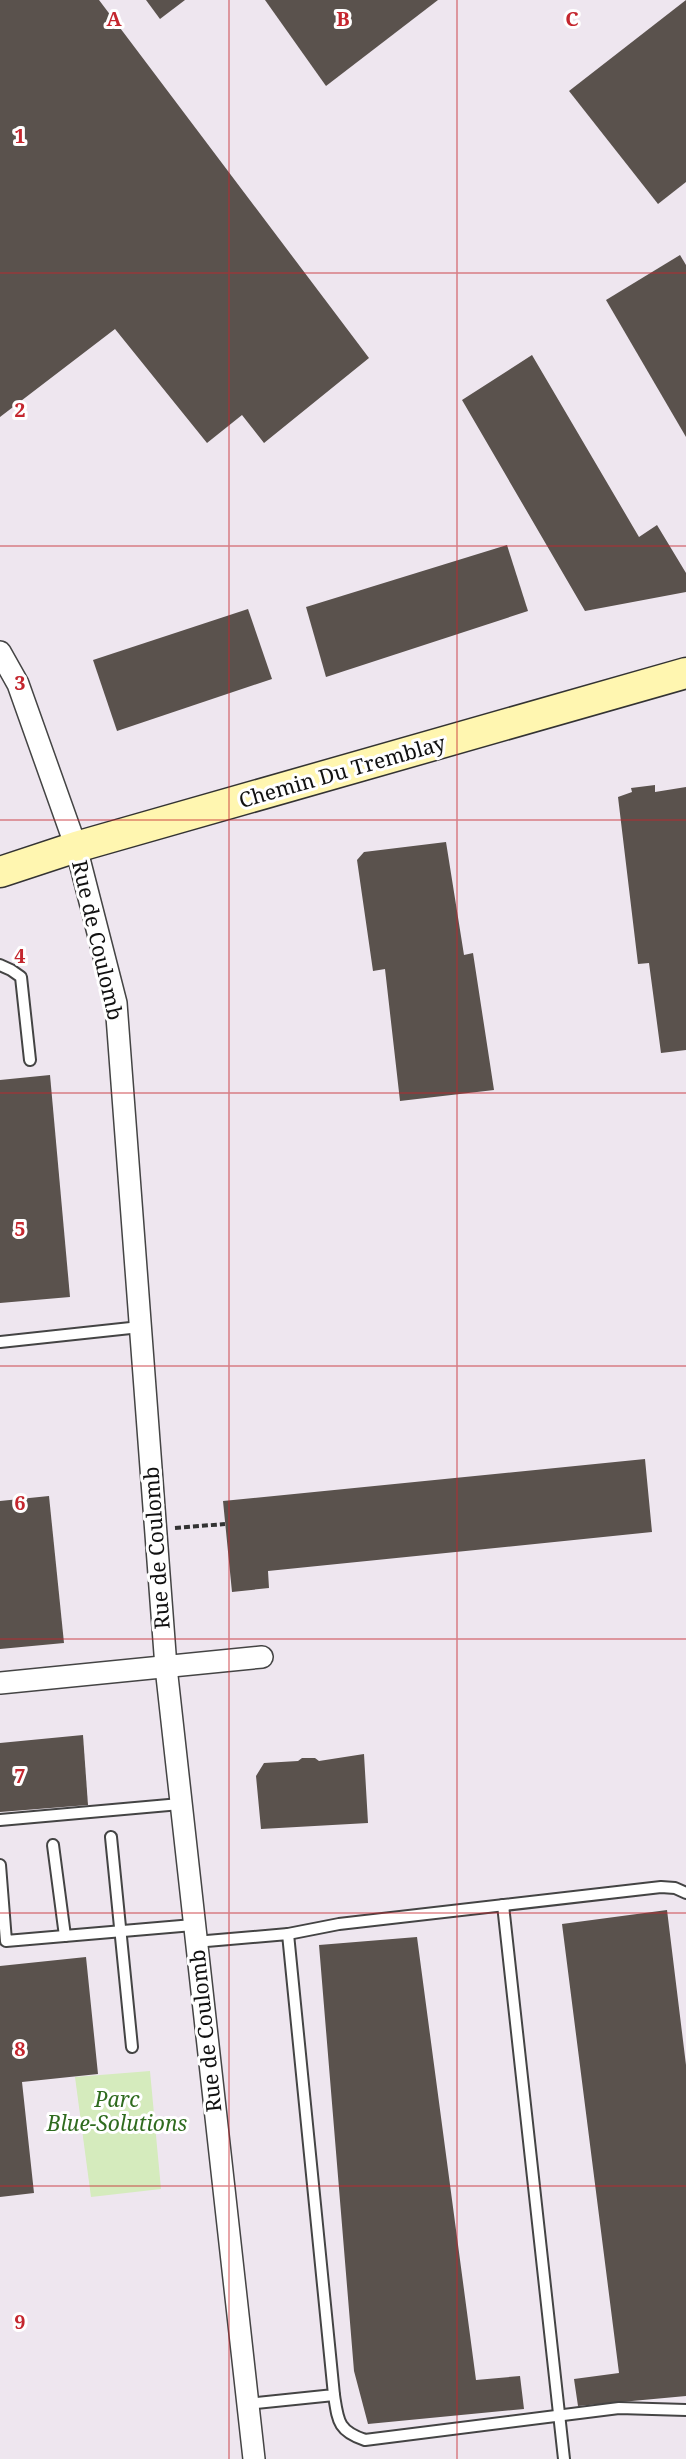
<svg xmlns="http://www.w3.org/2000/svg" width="686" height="2459" font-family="'Noto Serif',serif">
	<rect width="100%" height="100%" fill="#fffdf5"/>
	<rect fill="#eee6ef" x="0" y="0" width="686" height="2459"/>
	<polygon fill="#d5ebbd" points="150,2071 161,2189 91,2197 75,2077"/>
	<g fill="#5a524d">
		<polygon points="0,0 99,0 369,358 264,443 242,415 207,443 115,329 0,417"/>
		<polygon points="146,0 185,0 160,19"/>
		<polygon points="265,0 438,0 326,86"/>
		<polygon points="686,0 686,182 658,204 569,91"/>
		<polygon points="680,255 686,265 686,437 606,300"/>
		<polygon points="532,355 639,537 657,525 686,573 686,592 585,611 462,400"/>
		<polygon points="507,545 528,611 326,677 306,607"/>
		<polygon points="248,609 272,679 117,731 93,660"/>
		<polygon points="655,785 655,792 686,787 686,1050 661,1053 649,963 638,964 618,797 632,792 631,788"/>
		<polygon points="446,842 464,955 473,953 494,1090 400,1101 385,969 373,971 357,860 364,852"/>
		<polygon points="50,1075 70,1297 0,1303 0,1080"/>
		<polygon points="645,1459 652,1532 268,1571 269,1588 232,1592 223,1501"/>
		<polygon points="49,1496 64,1643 0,1649 0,1501"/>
		<polygon points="83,1735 88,1805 0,1812 0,1743"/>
		<polygon points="364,1754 368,1823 261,1829 256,1776 264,1763 298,1761 302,1758 315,1758 319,1761"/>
		<polygon points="667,1910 686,2065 686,2396 578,2406 574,2379 619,2373 562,1924"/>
		<polygon points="417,1937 476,2380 520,2376 524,2409 368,2424 354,2371 319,1945"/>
		<polygon points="86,1957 98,2074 22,2082 34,2193 0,2197 0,1966"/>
	</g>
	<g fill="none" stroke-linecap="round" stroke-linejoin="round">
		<defs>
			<g id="lane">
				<polyline points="0,965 11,970 21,977 30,1060"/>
				<polyline points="0,1342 140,1327"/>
				<polyline points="0,1820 180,1804"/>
				<polyline points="111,1837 132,2047"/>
				<polyline points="53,1845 65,1936"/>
				<polyline points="0,1865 6,1941 193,1925"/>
				<polyline points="503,1905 564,2459"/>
				<polyline points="288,1934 339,1924 661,1887 675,1888 686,1893"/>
				<polyline points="195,1942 288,1934 334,2395 247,2404"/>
				<path d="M334 2395C338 2421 338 2431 365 2440L619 2408 686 2410"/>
			</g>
			<g id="street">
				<polyline points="0,652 18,684 76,847 116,1003 166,1667 254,2459"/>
				<polyline points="0,1683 262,1657"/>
			</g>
			<polyline id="secondary" points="0,872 76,847 686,673"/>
		</defs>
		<use href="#lane" stroke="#444" stroke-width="14"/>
		<use href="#street" stroke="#444" stroke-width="24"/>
		<use href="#secondary" stroke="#333" stroke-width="33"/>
		<polyline stroke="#333" stroke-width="4" stroke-dasharray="6 3" stroke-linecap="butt" points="175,1528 225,1524"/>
		<use href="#lane" stroke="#fff" stroke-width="10"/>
		<use href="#street" stroke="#fff" stroke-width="21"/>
		<use href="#secondary" stroke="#fff6b0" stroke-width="30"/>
	</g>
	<path fill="none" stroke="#c4262e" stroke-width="1.5" stroke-opacity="0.55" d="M229 0V2459M457 0V2459M0 273H686M0 546H686M0 820H686M0 1093H686M0 1366H686M0 1639H686M0 1913H686M0 2186H686"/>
	<g text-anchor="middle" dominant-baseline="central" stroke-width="6" stroke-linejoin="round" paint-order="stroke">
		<g font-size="21" fill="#111" stroke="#fff">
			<text transform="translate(342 771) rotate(-16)">Chemin Du Tremblay</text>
			<text transform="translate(98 940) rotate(77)">Rue de Coulomb</text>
			<text transform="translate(156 1548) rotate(-94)">Rue de Coulomb</text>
			<text transform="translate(205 2031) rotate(-96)">Rue de Coulomb</text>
		</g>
		<g font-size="21" font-style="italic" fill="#2f6b1f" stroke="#fff">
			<text x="117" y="2099">Parc<tspan x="117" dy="24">Blue-Solutions</tspan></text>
		</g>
	</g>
	<g font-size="20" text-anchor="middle" font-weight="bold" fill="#c4262e" stroke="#fff" stroke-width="6" stroke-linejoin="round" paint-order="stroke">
		<text x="114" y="26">A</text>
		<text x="343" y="26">B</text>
		<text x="572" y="26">C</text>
		<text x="20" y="143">1</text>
		<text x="20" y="417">2</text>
		<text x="20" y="690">3</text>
		<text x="20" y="963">4</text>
		<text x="20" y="1236">5</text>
		<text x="20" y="1510">6</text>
		<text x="20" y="1783">7</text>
		<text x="20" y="2056">8</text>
		<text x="20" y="2329">9</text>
	</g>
</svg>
